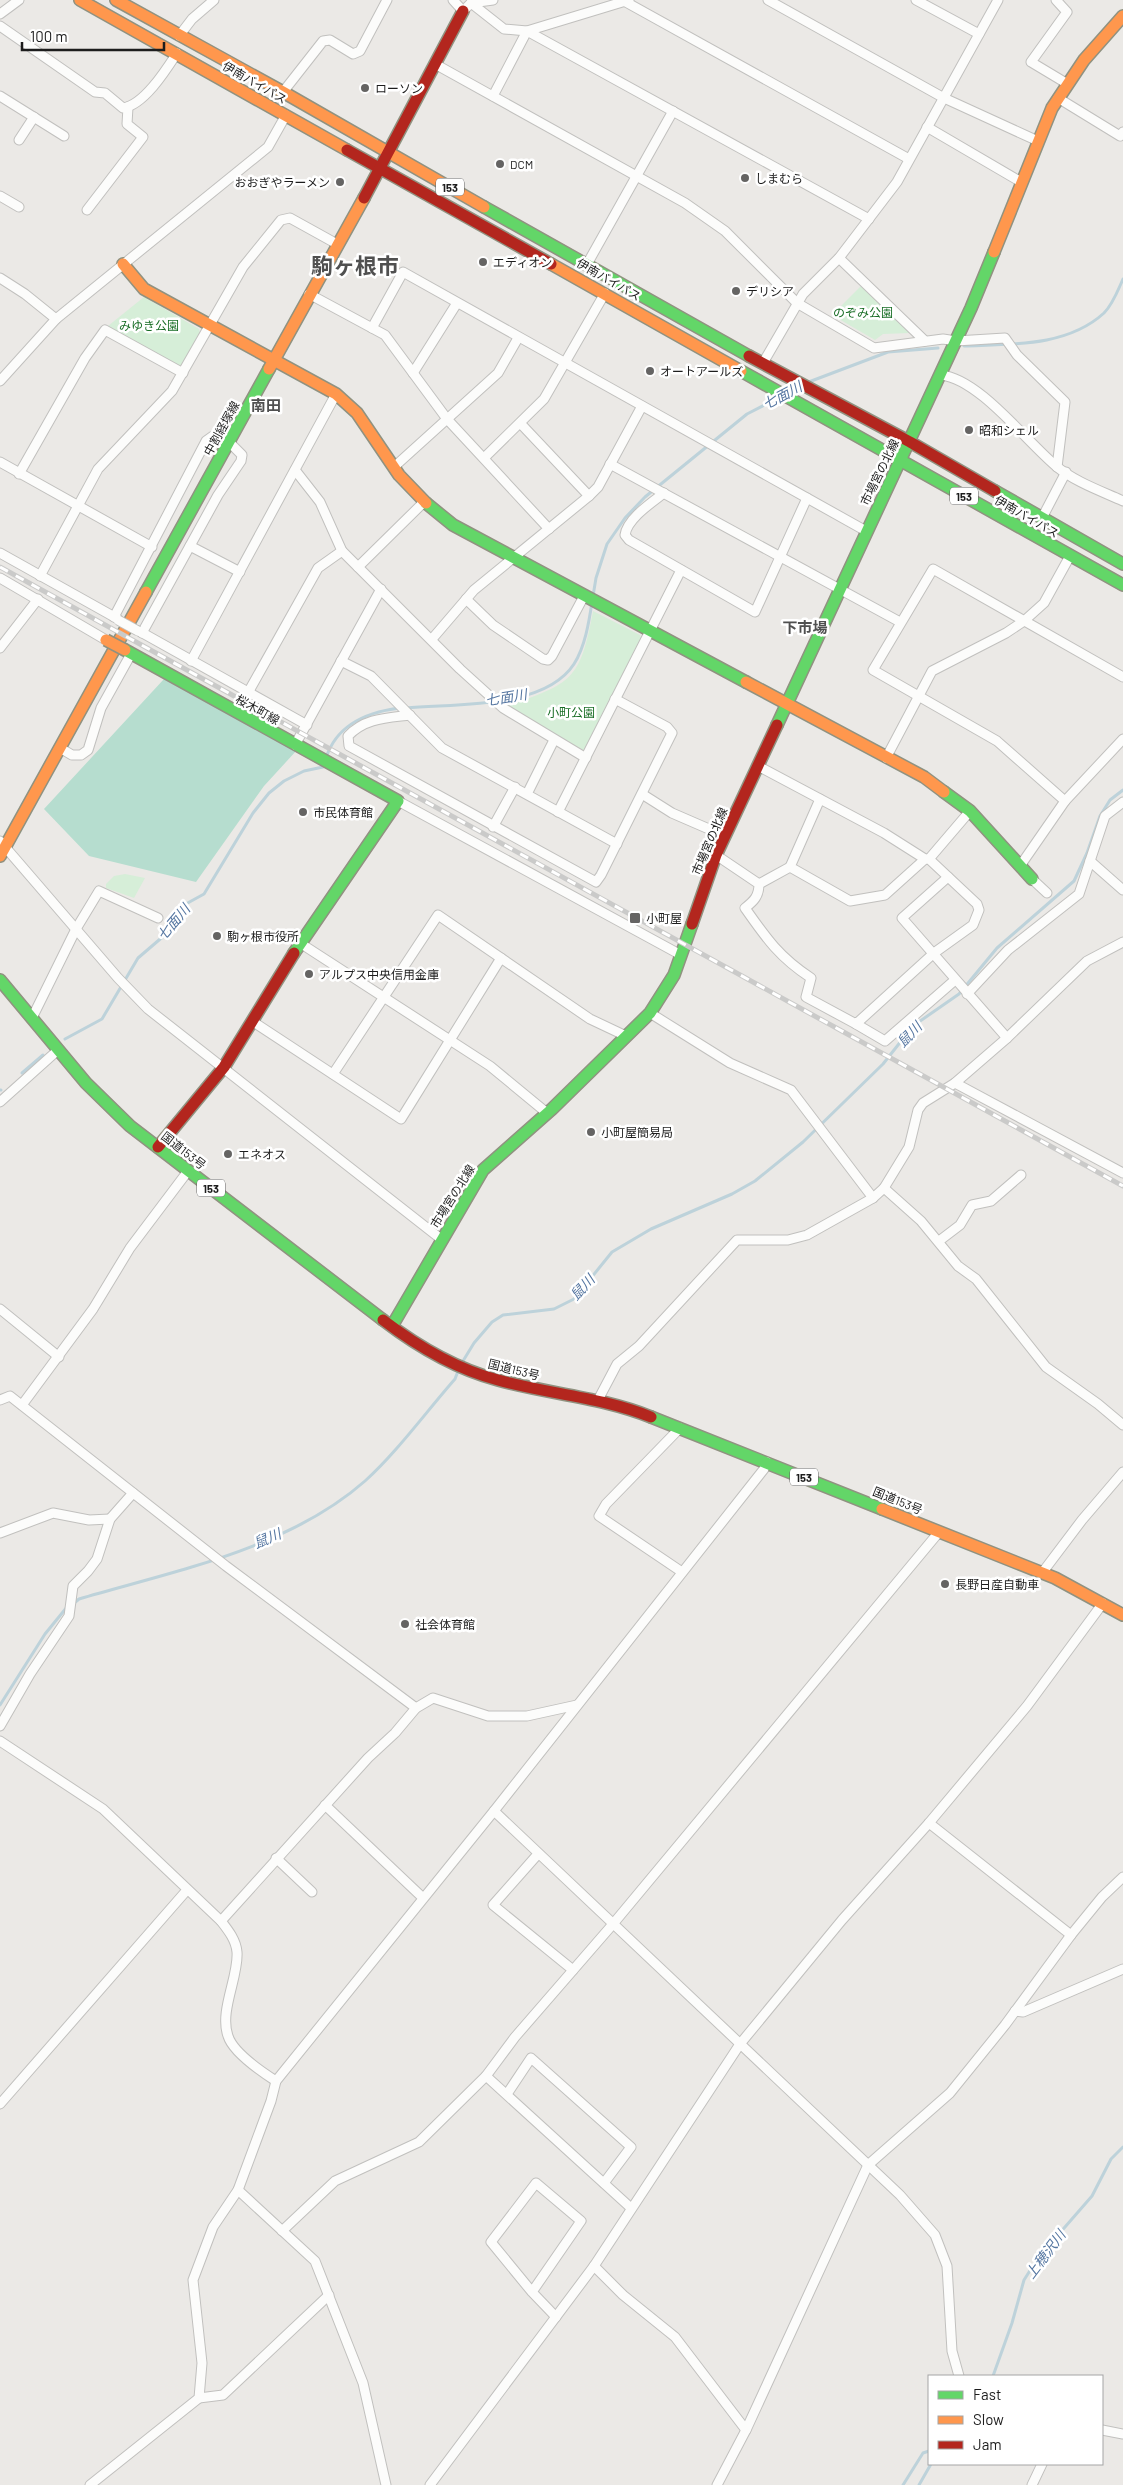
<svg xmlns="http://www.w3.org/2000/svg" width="1123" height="2485" font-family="Barlow,'Noto Sans JP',sans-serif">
	<rect width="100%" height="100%" fill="#ebe9e6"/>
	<g fill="#d6eed8">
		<polygon points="862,285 910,333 883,334 875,340 832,315"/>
		<polygon points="144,297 199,329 200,333 184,364 179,366 108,326"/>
		<path d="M593 611 640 635 641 638 586 749 580 751 507 706C572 683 580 681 593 611Z"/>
		<polygon points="125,874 145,878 134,898 106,888 106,884 114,876"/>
	</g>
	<polygon fill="#b6ddcf" points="164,679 297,750 264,786 196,882 89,856 44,809"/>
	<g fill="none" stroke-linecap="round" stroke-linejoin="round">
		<g stroke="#bdd2da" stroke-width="3">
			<path d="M964 346C1011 344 1067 347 1104 313 1113 304 1118 290 1123 279"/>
			<polyline points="806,383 888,352 938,348"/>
			<polyline points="593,596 596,578 607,544 625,518 645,497 747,414 778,398"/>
			<path d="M406 708C455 703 544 710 574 664 585 647 589 622 592 602"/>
			<path d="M326 758C337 724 367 712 400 708"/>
			<polyline points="65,1039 102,1019 138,958 166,934 184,905 204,894 253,813 269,793 284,781 304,771 323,767 324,764"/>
			<polyline points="22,1073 43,1055"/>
			<polyline points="0,1090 1,1090"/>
			<polyline points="463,1361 474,1343 492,1322 503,1315 554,1309 574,1299 612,1252 651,1229 732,1194 755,1181 803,1142 883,1064 913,1026 959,994 997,948 1074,881 1087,853 1100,816 1110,800 1123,790"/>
			<path d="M73 1604 79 1599C174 1571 288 1549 365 1481 397 1452 426 1412 455 1379L458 1371"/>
			<polyline points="0,1705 45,1634 67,1607"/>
			<polyline points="993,2376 1012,2323 1024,2280 1038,2258 1092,2196 1111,2159 1123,2147"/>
			<polyline points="903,2485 923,2453 929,2451"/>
			<polyline points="919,2485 931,2464"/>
		</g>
		<defs>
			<g id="street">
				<polyline points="453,0 463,11 471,3 493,0"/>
				<polyline points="768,0 944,98 1038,141"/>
				<polyline points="916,0 979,34"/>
				<polyline points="1056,0 1067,12 1031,62 1066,83"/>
				<polyline points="624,1 909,159"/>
				<polyline points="471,3 504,29 527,31 869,219"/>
				<polyline points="0,14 19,0"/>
				<path d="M0 26 95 92 105 93 123 108C144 105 166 70 177 53"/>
				<polyline points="179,36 192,19 214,0"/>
				<polyline points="435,64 685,203 725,231 797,303 874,348 943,339 956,341 1005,338 1017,355 1065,402 1057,467"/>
				<polyline points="283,92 323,41 330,40 353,54 360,51 387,0"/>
				<polyline points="0,96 64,136"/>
				<polyline points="493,96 527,31 629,0"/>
				<polyline points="1058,98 1120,136 1123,132"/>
				<polyline points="927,127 1021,182"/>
				<polyline points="19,140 34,117"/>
				<polyline points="0,196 19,207"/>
				<polyline points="87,210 143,137 127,124 128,107"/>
				<polyline points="839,258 925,341"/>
				<polyline points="586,266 673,111"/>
				<polyline points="0,278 25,294 56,319"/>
				<polyline points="309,294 385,335 447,419 549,529"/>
				<polyline points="372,328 403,272 866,531"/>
				<polyline points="763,363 803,294 839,258 897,182 998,0"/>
				<polyline points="413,373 457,303"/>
				<path d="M941 375C979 379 1025 440 1056 466 1075 482 1101 491 1123 501"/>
				<polyline points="0,381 56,319 268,147 286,115"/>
				<polyline points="521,424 589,496"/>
				<polyline points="484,458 544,399 605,293"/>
				<polyline points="0,462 152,547"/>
				<polyline points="610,464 900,622"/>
				<polyline points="394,467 498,373 518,338"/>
				<polyline points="295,470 320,502 342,551 460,669 503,708 586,758"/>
				<polyline points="19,474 85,358 105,330 183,373"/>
				<path d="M664 493C651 503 627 519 625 535L629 540 755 612 807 498"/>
				<polyline points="1042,518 1066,472"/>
				<polyline points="190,546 240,572"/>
				<polyline points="0,553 118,619"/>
				<polyline points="358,567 424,502"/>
				<polyline points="40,576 98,469 172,391 243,267 281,220 290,218 337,244"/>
				<polyline points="0,578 106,640"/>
				<polyline points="466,599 493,625 543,659 548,660 552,656 584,596"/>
				<polyline points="114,617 206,441 213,436 229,442 242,455 241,461 218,495 142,633"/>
				<polyline points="139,631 307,725"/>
				<polyline points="432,639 474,590 589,496 598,487 642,406"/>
				<polyline points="0,648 38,599"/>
				<polyline points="191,661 336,394"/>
				<polyline points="341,661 371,676 442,748 617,844"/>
				<polyline points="249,691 318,568 342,551"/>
				<path d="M410 715C387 718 365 718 348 736L349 746 596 882 601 875 672 733 667 727 615 699"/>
				<polyline points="295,745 381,589"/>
				<polyline points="60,748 72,755 81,755 88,750 101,708 131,654"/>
				<polyline points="886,758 932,671 1006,633 1024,621 1044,603 1070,556"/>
				<polyline points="527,794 554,740"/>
				<polyline points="642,794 672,813 725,836"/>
				<polyline points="820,799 790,867 850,901 885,895 925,859"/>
				<polyline points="398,801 681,955"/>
				<polyline points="1065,801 997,741 873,670 933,569 1123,677"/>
				<polyline points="558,812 681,570"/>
				<polyline points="493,827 515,787"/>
				<polyline points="0,841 118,978 148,1009 441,1239"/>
				<path d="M716 855 759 884C759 896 754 901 745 908 766 938 779 957 811 978L806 997 856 1024 934 953 973 925 979 910 977 904 929 859H925L884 833 758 766"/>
				<polyline points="929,859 970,811"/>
				<polyline points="1090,861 1123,890"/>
				<polyline points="1020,866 1065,801 1123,739"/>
				<polyline points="948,877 902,918 1007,1038"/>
				<polyline points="1032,879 1047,893"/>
				<polyline points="759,884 790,867"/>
				<polyline points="300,943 490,1066 547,1113"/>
				<polyline points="967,994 1008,950 1079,894 1105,816 1123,802"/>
				<polyline points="650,1013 730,1063 791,1090 873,1198"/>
				<polyline points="32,1018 76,929 99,891 158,918"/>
				<polyline points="252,1021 401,1119 501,958"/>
				<polyline points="856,1024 885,1041 955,980"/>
				<polyline points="333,1074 438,915 590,1019 626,1036"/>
				<polyline points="955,1083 1123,1173"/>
				<polyline points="0,1102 58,1050"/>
				<polyline points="884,1188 921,1221 958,1266 976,1279 1046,1367 1098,1404 1123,1425"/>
				<polyline points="939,1241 960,1225 972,1205 991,1201 1021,1175"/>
				<polyline points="0,1309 59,1357"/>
				<polyline points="0,1400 10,1396 226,1566 416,1708"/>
				<polyline points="598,1400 617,1364 639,1346 737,1240 788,1240 807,1235 873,1198 884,1188 909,1147 918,1110 923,1103 955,1083 1007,1038 1087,961 1123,942"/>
				<polyline points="22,1405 93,1309 130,1248 188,1171"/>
				<polyline points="680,1428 606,1504 599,1516 682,1572"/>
				<polyline points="0,1533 53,1513 89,1520 110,1519"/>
				<polyline points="1042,1573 1082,1520 1123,1472"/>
				<polyline points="0,1726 30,1674 69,1616 73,1586 88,1571 97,1559 110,1519 133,1493"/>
				<path d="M0 1741 103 1809 221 1921C228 1930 236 1940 237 1952 239 1976 219 2011 228 2036 233 2052 262 2072 276 2081"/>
				<polyline points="325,1805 422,1897"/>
				<polyline points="494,1811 900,2195 935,2235 947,2266 952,2351 959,2376"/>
				<polyline points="929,1823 1071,1935"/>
				<polyline points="538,1854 493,1905 573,1970"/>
				<polyline points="276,1858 312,1892"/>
				<polyline points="221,1921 368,1758 395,1733 416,1708 433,1698 488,1716 527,1716 577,1705"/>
				<polyline points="1015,2011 1023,2012 1123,1969"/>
				<polyline points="486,2076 631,2208"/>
				<polyline points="507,2094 531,2058 631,2147 604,2183"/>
				<polyline points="0,2104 187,1890"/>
				<polyline points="238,2190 315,2261 363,2383 386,2485"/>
				<polyline points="282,2231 335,2181 419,2142 486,2076 515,2037 613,1924 939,1532"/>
				<polyline points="594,2266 623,2295 675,2337 746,2430"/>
				<polyline points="532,2292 581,2221 536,2183 491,2242 532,2292 556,2317"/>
				<polyline points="199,2398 223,2395 329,2295"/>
				<polyline points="1102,2430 1123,2434"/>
				<polyline points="90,2485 199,2398 202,2363 193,2280 213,2227 238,2190 271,2101 276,2081 494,1811 764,1469 767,1462"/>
				<polyline points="430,2485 594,2266 740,2044 842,1920 929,1823 1027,1706 1103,1603"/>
				<polyline points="717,2485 746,2430 868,2165 950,2093 1005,2025 1071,1935 1102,1897 1123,1877"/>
				<polyline points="1032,2485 1042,2464"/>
			</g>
			<g id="fast">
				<polyline points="484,207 749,356"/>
				<polyline points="741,371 1123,585"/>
				<polyline points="995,491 1123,564"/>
				<polyline points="426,503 453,525 746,682"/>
				<polyline points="146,592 269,369"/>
				<polyline points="125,650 398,801 294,953"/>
				<polyline points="777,725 971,308 994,252"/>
				<polyline points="944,792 970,811 1032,879"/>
				<polyline points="0,980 86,1083 130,1126 383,1320"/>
				<polyline points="392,1326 483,1170 552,1109 650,1013 674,975 692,924"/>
				<polyline points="651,1417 882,1509"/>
			</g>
			<g id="slow">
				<polyline points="80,0 347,150"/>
				<polyline points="116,0 283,92 484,207"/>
				<polyline points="994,252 1052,108 1084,60 1123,16"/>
				<polyline points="123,264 144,289 336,394 357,413 399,475 426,503"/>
				<polyline points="551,264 741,371"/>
				<polyline points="269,369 364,198"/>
				<polyline points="746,682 924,777 944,792"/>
				<polyline points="0,856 146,592"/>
				<polyline points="882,1509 1055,1578 1123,1615"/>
			</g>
			<g id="jam">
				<polyline points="347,150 551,264"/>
				<polyline points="364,198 463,11"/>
				<polyline points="749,356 910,442 995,491"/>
				<polyline points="692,924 716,855 777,725"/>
				<polyline points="158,1147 224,1067 294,953"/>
				<path d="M383 1320C417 1346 456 1369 498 1380 549 1394 601 1397 651 1417"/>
			</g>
		</defs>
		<use href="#street" stroke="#c1c0be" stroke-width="11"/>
		<use href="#fast" stroke="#909280" stroke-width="14"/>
		<use href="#slow" stroke="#909280" stroke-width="14"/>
		<use href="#jam" stroke="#909280" stroke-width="14"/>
		<use href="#street" stroke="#fcfcfb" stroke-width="9"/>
		<use href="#fast" stroke="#63d668" stroke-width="11"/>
		<use href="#slow" stroke="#ff974d" stroke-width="11"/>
		<use href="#jam" stroke="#b3261e" stroke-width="11"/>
		<defs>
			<polyline id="rail" points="0,567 1123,1186"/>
		</defs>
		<use href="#rail" stroke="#cacac9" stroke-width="5"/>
		<use href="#rail" stroke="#fff" stroke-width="3" stroke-dasharray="9" stroke-linecap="butt"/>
		<defs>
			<polyline id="street-bridge" points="118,620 138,631"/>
			<polyline id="slow-bridge" points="106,640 125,650"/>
		</defs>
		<use href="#street-bridge" stroke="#c1c0be" stroke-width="11" stroke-linecap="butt"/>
		<use href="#slow-bridge" stroke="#909280" stroke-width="14" stroke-linecap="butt"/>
		<use href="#street-bridge" stroke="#fcfcfb" stroke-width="9"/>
		<use href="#slow-bridge" stroke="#ff974d" stroke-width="11"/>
	</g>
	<g fill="#656463" stroke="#fff" stroke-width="2">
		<circle cx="365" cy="88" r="5"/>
		<circle cx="500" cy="164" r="5"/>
		<circle cx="745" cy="178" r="5"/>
		<circle cx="340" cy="182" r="5"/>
		<circle cx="483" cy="262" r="5"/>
		<circle cx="736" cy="291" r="5"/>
		<circle cx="650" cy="371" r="5"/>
		<circle cx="969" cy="430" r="5"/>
		<circle cx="303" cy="812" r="5"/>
		<rect x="629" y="912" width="12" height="12" rx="2.5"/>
		<circle cx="217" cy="936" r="5"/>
		<circle cx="309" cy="974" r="5"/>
		<circle cx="591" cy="1132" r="5"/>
		<circle cx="228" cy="1154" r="5"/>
		<circle cx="945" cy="1584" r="5"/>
		<circle cx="405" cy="1624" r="5"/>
	</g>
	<g text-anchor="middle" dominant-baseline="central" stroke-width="5" stroke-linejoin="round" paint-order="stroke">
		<g fill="#fff" stroke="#616161" stroke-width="1">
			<rect x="436" y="178.5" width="28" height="17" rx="4"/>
			<rect x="950" y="487.5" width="28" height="17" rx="4"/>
			<rect x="197" y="1179.5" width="28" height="17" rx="4"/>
			<rect x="790" y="1468.5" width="28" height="17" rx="4"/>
		</g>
		<g font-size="11" font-weight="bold" fill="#1d1d1d">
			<text x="450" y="187">153</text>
			<text x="964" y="496">153</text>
			<text x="211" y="1188">153</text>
			<text x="804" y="1477">153</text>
		</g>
		<g font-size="12" fill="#1d1d1d" stroke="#fff">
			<text transform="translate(255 82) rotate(30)">伊南バイパス</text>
			<text transform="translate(609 279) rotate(30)">伊南バイパス</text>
			<text transform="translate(221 428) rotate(-61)">中割経塚線</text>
			<text transform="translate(879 472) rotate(-64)">市場宮の北線</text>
			<text transform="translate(1027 516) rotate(30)">伊南バイパス</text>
			<text transform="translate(258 709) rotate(29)">桜木町線</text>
			<text transform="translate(709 841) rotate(-67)">市場宮の北線</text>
			<text transform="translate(184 1150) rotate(38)">国道153号</text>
			<text transform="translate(452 1196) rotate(-58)">市場宮の北線</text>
			<text transform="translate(514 1369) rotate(14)">国道153号</text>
			<text transform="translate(898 1500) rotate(22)">国道153号</text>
		</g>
		<g font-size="12" fill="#1d1d1d" stroke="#fff" text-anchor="start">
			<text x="375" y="88">ローソン</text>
			<text x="510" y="164">DCM</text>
			<text x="755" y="178">しまむら</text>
			<text x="330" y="182" text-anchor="end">おおぎやラーメン</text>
			<text x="493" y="262">エディオン</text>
			<text x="746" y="291">デリシア</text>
			<text x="660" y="371">オートアールズ</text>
			<text x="979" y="430">昭和シェル</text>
			<text x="313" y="812">市民体育館</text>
			<text x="646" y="918">小町屋</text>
			<text x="227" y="936">駒ヶ根市役所</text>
			<text x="319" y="974">アルプス中央信用金庫</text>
			<text x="601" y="1132">小町屋簡易局</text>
			<text x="238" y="1154">エネオス</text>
			<text x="955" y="1584">長野日産自動車</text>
			<text x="415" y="1624">社会体育館</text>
		</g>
		<g font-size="12" fill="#186d25" stroke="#fff">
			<text x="863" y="312">のぞみ公園</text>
			<text x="149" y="325">みゆき公園</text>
			<text x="571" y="712">小町公園</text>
		</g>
		<g font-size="14" font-style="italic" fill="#5576a1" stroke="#fff">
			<text transform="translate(782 395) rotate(-28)">七面川</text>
			<text transform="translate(506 697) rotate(-9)">七面川</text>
			<text transform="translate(173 922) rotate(-50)">七面川</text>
			<text transform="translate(909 1034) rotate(-46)">鼠川</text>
			<text transform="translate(582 1287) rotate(-47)">鼠川</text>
			<text transform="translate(267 1538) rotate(-23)">鼠川</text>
			<text transform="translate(1045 2254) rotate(-53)">上穂沢川</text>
		</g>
		<g font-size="15" font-weight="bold" fill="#505050" stroke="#fff">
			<text x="266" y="405">南田</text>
			<text x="805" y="627">下市場</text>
		</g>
		<g font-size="22" font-weight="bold" fill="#505050" stroke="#fff">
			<text x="355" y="265">駒ヶ根市</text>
		</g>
	</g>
	<rect x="928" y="2375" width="175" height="90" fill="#ffffff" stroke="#a5a5a5"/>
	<rect x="938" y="2391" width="25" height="8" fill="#63d668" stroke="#a5a5a5"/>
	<text x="973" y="2400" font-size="15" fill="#1d1d1d">Fast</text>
	<rect x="938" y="2416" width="25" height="8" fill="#ff974d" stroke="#a5a5a5"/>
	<text x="973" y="2425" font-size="15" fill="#1d1d1d">Slow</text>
	<rect x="938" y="2441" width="25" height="8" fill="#b3261e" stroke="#a5a5a5"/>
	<text x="973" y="2450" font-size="15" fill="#1d1d1d">Jam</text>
	<path d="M22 42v8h142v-8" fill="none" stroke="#1d1d1d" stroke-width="2.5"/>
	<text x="30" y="42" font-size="15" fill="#1d1d1d" stroke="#ffffff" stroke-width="4" paint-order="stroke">100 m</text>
</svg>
